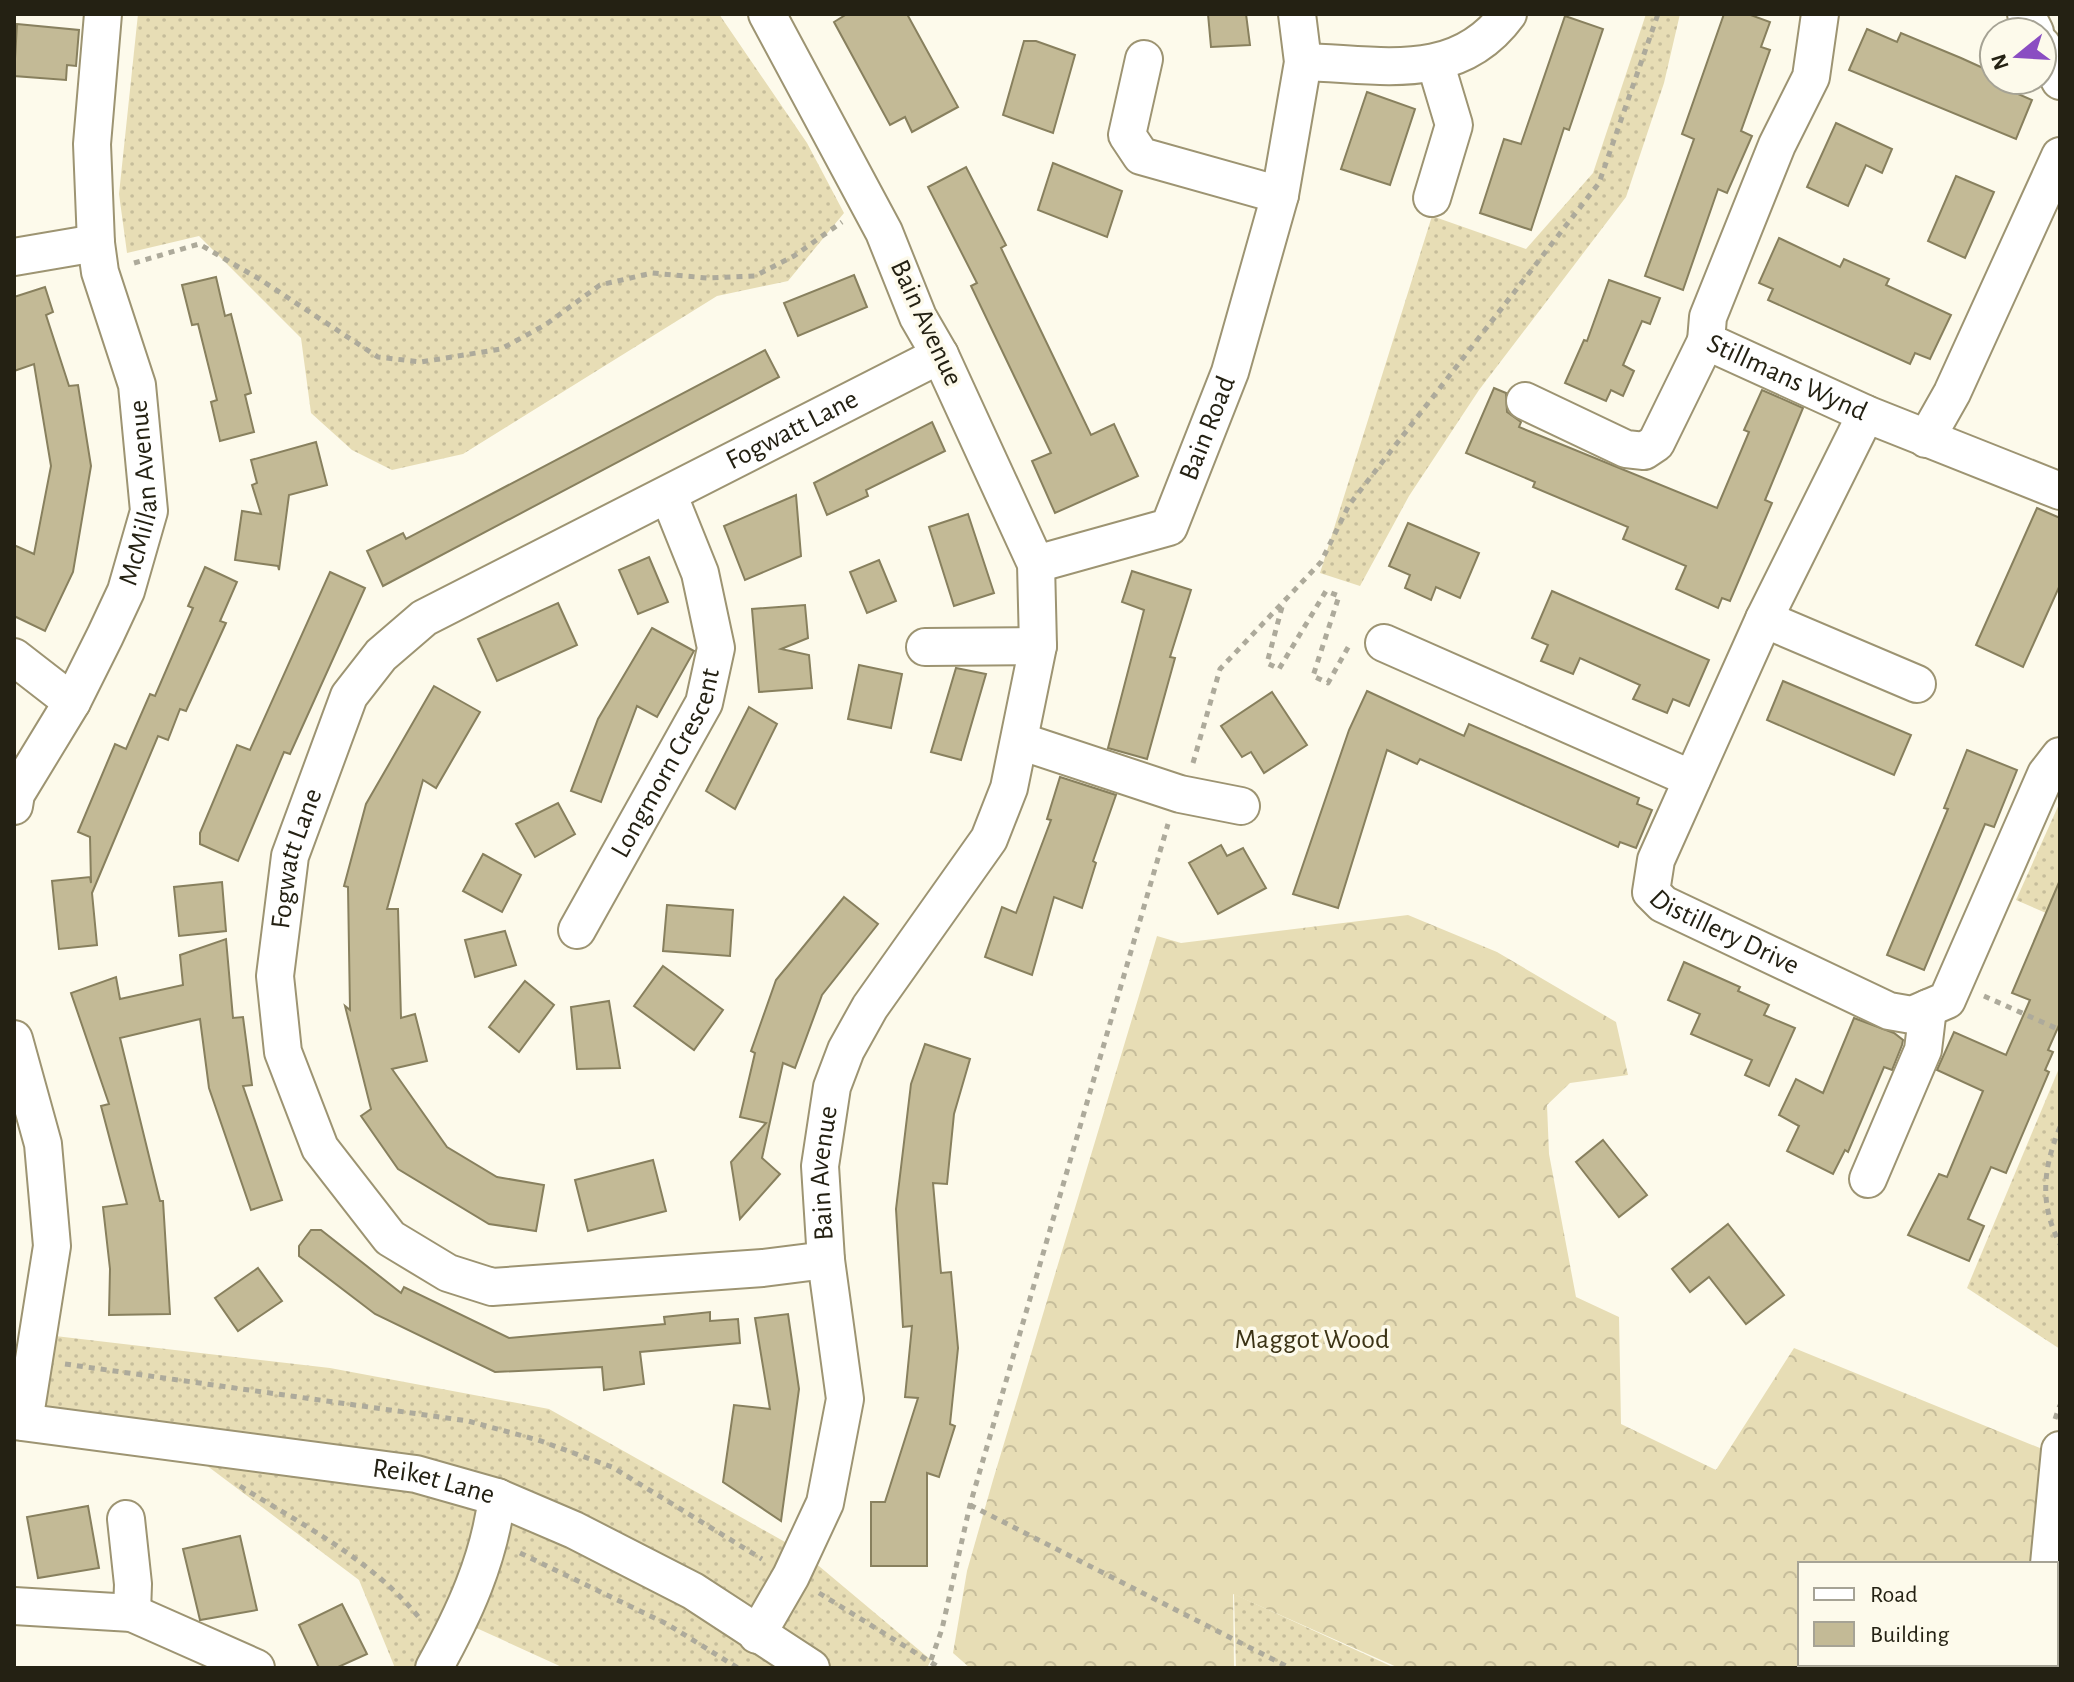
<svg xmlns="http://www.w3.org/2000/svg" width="2074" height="1682" font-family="'Alegreya Sans',sans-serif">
	<defs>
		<pattern id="grass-dots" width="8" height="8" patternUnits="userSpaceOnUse" patternTransform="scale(2)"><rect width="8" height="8" fill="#e7ddb5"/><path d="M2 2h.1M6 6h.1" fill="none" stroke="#c6bd9b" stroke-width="1.8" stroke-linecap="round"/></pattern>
		<pattern id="forest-crowns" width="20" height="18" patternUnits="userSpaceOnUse" patternTransform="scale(2)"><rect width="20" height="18" fill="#e7ddb5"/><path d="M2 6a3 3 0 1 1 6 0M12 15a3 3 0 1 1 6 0" fill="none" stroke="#c6bd9b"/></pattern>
	</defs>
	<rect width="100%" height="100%" fill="#fdfaeb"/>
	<g fill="url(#grass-dots)">
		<polygon points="138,14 719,14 807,143 844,213 788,281 717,296 463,454 392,470 352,450 311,413 301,338 199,236 127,253 119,194"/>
		<polygon points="1646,14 1680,14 1664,83 1626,197 1479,390 1409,496 1360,586 1320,573 1432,216 1526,249 1593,173"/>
		<polygon points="2060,802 2060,919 2016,900"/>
		<polygon points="2060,1066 2060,1349 1967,1288"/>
		<polygon points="38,1334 330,1368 549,1409 801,1551 931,1660 927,1668 564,1668 461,1621 434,1668 395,1668 359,1580 186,1450 24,1422"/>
		<polygon points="1234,1594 1395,1668 1236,1668"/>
		<polygon points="1888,1664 1969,1664 1971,1668 1861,1668"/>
	</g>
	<polygon fill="url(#forest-crowns)" points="1408,915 1497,952 1616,1022 1628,1075 1570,1083 1547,1105 1549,1154 1576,1297 1619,1317 1621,1424 1716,1470 1794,1348 2057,1455 2060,1450 2060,1668 1986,1668 1981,1664 2056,1664 2056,1564 1800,1564 1800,1664 1832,1664 1805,1668 1399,1668 1233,1594 1234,1668 970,1668 953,1653 967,1571 993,1480 1157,936 1181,943"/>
	<g fill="#c3ba96" stroke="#88805e" stroke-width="2">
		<polygon points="847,14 907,14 958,107 912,132 905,117 890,125 834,22"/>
		<polygon points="1208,14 1246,14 1250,45 1211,47"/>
		<polygon points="1724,14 1748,14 1770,22 1761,47 1770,50 1741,131 1752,136 1727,193 1718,189 1683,290 1645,276 1694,139 1682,134"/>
		<polygon points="1565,16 1603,29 1569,130 1564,128 1531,230 1480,213 1504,139 1521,144"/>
		<polygon points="17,24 79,30 76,66 67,65 66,80 14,76"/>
		<polygon points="1867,29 1897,42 1901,33 1961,58 1994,73 1994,80 2005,80 2002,87 2032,100 2016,139 1849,70"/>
		<polygon points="1024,41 1036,41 1075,55 1053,133 1003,115"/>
		<polygon points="1367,92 1415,109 1390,185 1341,169"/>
		<polygon points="1836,123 1892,149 1882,173 1866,165 1848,206 1807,187"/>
		<polygon points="1053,163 1122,191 1107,237 1038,210"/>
		<polygon points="966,167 1006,245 1001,248 1091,435 1114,424 1138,476 1055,513 1032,461 1051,453 971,286 977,283 928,187"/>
		<polygon points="1956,176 1994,192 1965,258 1928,241"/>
		<polygon points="1779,238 1840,267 1844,259 1889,279 1886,285 1951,315 1930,359 1915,353 1910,364 1768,300 1773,289 1759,283"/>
		<polygon points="854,275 867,307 798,336 784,303"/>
		<polygon points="216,277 225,316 231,314 251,393 245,395 254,432 220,441 211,402 217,400 198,324 192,325 182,285"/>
		<polygon points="1609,280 1660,298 1650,324 1642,321 1623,365 1634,371 1623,396 1611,390 1606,401 1565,383 1584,340 1587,341"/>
		<polygon points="45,287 53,312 46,315 69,386 78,385 91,466 73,572 45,631 14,616 14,545 34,554 51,466 34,364 14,371 14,297"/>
		<polygon points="765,350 779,377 383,586 367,551 403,533 406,539"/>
		<polygon points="1494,388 1506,393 1507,412 1521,422 1519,427 1717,508 1749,432 1744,430 1762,390 1803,408 1765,500 1772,503 1730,601 1722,598 1718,608 1676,589 1686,566 1623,539 1628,527 1533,487 1535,482 1466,453"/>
		<polygon points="932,422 945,451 866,490 868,496 827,515 814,483"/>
		<polygon points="316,442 327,485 289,495 279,570 278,566 235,560 242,511 261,514 252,485 257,483 251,460"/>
		<polygon points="796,495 801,556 745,580 724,526"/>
		<polygon points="2037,508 2060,518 2060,585 2023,667 1976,645"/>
		<polygon points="968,514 994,593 954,606 929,527"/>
		<polygon points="1408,523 1479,553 1460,598 1436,587 1431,600 1405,588 1410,575 1389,566"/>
		<polygon points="649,557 668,602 638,614 619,570"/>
		<polygon points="879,560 896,601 867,613 850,572"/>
		<polygon points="205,567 237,582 220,621 226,623 186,711 180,709 168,740 158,736 92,893 97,945 59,949 52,881 90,877 91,883 90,837 78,832 115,744 126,749 150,694 155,696 193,608 188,606"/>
		<polygon points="1132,571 1191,590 1170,657 1175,658 1147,759 1108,748 1144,610 1122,602"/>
		<polygon points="330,572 365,588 290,754 284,752 238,861 200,844 200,833 237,745 250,750"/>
		<polygon points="1552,591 1709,660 1689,706 1673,699 1667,713 1633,699 1640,685 1580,658 1573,674 1541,661 1548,645 1532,638"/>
		<polygon points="558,603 577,645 497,681 478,639"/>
		<polygon points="805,605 808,638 781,649 809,655 812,688 759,692 752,609"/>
		<polygon points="652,628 694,651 657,717 637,706 601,802 571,791 598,719"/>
		<polygon points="859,665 902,674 891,728 848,719"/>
		<polygon points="956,668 986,674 961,760 931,752"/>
		<polygon points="1783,681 1911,735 1894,775 1767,720"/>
		<polygon points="434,686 480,712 436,788 423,780 387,909 398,909 401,1018 415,1014 427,1061 392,1069 447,1147 497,1177 544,1185 536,1231 489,1224 398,1169 361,1116 371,1109 345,1006 350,1010 348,887 344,886 366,804"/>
		<polygon points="1367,691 1464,736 1469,724 1639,798 1637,804 1652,810 1636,848 1620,842 1618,847 1420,759 1417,764 1387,750 1338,908 1293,894 1349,730"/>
		<polygon points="1272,692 1307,745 1264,773 1251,752 1242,757 1221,726"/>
		<polygon points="749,707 777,724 735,809 706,791"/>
		<polygon points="1967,750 2017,770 1994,827 1985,824 1924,970 1887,955 1948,809 1944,808"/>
		<polygon points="1060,777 1116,795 1093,861 1096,863 1082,908 1054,897 1032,975 985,957 1002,907 1016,913 1051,820 1047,819"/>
		<polygon points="558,803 575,834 535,857 516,824"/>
		<polygon points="1221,845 1227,856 1243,848 1266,888 1218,914 1189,863"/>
		<polygon points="483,854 521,875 502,912 463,891"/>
		<polygon points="2060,880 2060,1023 2048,1050 2053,1052 2045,1070 2049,1072 2006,1173 1991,1167 1968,1219 1984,1226 1969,1261 1908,1235 1939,1174 1947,1177 1983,1091 1937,1070 1954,1032 2006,1055 2030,1000 2012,993"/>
		<polygon points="222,882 226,931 179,936 174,887"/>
		<polygon points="844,897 878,924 822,995 795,1068 783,1063 762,1158 780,1174 740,1219 731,1162 766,1123 740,1117 755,1053 751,1051 776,980"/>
		<polygon points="667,905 733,910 730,956 663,951"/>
		<polygon points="505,931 516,965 475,977 465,940"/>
		<polygon points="226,939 233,1018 243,1017 252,1085 243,1086 282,1200 251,1210 209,1088 200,1019 120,1038 160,1201 163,1201 170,1314 109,1315 110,1269 103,1207 127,1204 101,1106 109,1104 71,993 116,977 120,999 183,985 180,955"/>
		<polygon points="1684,962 1740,987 1738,991 1769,1005 1764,1015 1795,1028 1769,1086 1745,1075 1752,1060 1691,1034 1700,1014 1668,1000"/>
		<polygon points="663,966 723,1010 694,1050 634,1006"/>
		<polygon points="525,981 554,1005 519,1052 489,1027"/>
		<polygon points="609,1001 620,1068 577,1069 571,1007"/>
		<polygon points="1854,1018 1894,1033 1903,1040 1902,1045 1892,1070 1884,1067 1848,1152 1845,1150 1833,1174 1787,1151 1799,1126 1779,1115 1796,1079 1823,1093"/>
		<polygon points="925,1044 970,1059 954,1114 947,1184 933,1183 941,1273 951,1272 958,1348 950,1424 955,1426 939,1477 927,1473 927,1566 871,1566 871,1502 885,1502 918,1398 905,1397 912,1326 903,1327 896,1209 911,1084"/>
		<polygon points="1603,1140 1647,1195 1619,1217 1576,1162"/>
		<polygon points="653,1160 666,1211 588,1231 575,1180"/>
		<polygon points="1728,1224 1784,1295 1746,1324 1709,1277 1690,1292 1672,1269"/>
		<polygon points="311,1230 321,1230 401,1293 404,1287 509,1338 665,1324 664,1317 710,1312 710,1321 738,1319 740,1343 640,1352 644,1384 604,1390 602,1367 495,1372 375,1314 299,1256 299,1246"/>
		<polygon points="258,1268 282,1301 238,1331 215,1298"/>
		<polygon points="788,1314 799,1389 781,1521 723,1482 734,1405 770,1409 755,1318"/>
		<polygon points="88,1506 99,1568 38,1578 27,1517"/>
		<polygon points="240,1536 257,1610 200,1620 183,1549"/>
		<polygon points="342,1604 367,1654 336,1668 319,1668 299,1625"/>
	</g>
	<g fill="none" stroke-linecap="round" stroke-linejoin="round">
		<defs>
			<g id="minor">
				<path id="s1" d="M1820 14 1811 77 1777 145 1708 317 1706 341 1866 414 2060 491"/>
				<polyline points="2026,14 2035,32"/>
				<polyline points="2042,45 2060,81"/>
				<polyline points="1144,59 1127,135 1141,156 1280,195"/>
				<path d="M1303 62C1380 64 1457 84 1508 14"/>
				<polyline points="1432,198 1454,125 1436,65"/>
				<polyline points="14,257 96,243"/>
				<polyline points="1525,401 1626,449 1644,451 1656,443 1706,341"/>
				<path id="s2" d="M1866 414 1764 619 1656 860 1651 892 1663 904 1889 1011 1912 1015 1947 1000 2046 774 2060 756"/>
				<polyline points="1926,439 1952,393 2060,156"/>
				<path id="s3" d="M1036 564 1169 527 1230 372 1280 195 1303 62 1297 14"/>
				<polyline points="1764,619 1917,684"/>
				<polyline points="1384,643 1692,779"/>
				<polyline points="925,647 1038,646"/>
				<polyline points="14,657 72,702"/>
				<polyline points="1020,741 1180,794 1241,806"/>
				<path id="s4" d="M14 806 16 794 72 702 105 636 126 591 149 511 137 385 100 272 96 243 92 144 103 14"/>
				<path id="s5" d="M577 930 704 703 716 648 700 573 669 496"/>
				<polyline points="14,1039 43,1144 52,1246 24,1422"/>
				<polyline points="1868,1179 1923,1050 1928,1008"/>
				<path id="s6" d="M826 1260 763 1268 492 1287 448 1273 390 1238 320 1148 283 1052 275 976 290 856 349 696 381 655 424 618 940 355"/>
				<path id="s7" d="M14 1421 416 1474 497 1497 574 1530 693 1591 811 1668"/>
				<polyline points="126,1519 133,1584 132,1613"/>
				<polyline points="2049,1564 2060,1450"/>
				<polyline points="14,1606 132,1613 256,1668"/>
				<path id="s8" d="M757 1635 791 1576 825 1503 845 1399 826 1260 820 1166 832 1087 846 1050 870 1007 989 839 1009 788 1038 646 1036 564 940 355 918 317 884 232 767 14"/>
				<path d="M434 1668C464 1614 489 1560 497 1497"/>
				<polyline points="2041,1668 2041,1664"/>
			</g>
		</defs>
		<use href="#minor" stroke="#9d9472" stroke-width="40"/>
		<g stroke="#adaa9b" stroke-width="5" stroke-dasharray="6 6" stroke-linecap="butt">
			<polyline points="134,263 199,244 261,280 378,357 421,362 501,349 545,325 600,285 652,273 707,278 755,276 794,256 842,222"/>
			<polyline points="1282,607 1267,663 1279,669 1326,591 1339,596 1313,676 1328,683 1350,644"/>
			<polyline points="1193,763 1220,669 1321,562 1349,505 1599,183 1658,14"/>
			<polyline points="1984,996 2060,1030"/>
			<path d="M2060 1127C2043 1168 2039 1204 2060 1244"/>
			<polyline points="65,1364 468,1421 538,1440 612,1467 762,1559"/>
			<polyline points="2055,1419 2060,1405"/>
			<path d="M240 1486C304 1526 373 1560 421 1620"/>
			<polyline points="970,1505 1290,1668"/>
			<polyline points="520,1553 667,1624 738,1668"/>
			<polyline points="819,1593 940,1668"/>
			<polyline points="931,1660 942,1629 970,1505 1168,824"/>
		</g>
		<use href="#minor" stroke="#fff" stroke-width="36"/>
	</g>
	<g text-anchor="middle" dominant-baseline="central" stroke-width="7" stroke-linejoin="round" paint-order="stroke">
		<g font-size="28" fill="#242113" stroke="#fdfaeb">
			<text transform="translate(926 323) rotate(65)">Bain Avenue</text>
			<text stroke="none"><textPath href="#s1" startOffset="438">Stillmans Wynd</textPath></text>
			<text stroke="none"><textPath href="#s3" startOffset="244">Bain Road</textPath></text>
			<text stroke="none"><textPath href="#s6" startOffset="1556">Fogwatt Lane</textPath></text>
			<text stroke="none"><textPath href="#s4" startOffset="344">McMillan Avenue</textPath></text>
			<text stroke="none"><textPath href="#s5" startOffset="190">Longmorn Crescent</textPath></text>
			<text stroke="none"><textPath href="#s6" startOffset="862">Fogwatt Lane</textPath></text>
			<text stroke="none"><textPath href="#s2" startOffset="610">Distillery Drive</textPath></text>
			<text stroke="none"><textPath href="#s8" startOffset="482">Bain Avenue</textPath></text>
			<text stroke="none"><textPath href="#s7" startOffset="424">Reiket Lane</textPath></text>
		</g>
		<g font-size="28" fill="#3b3315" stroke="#fdfaeb">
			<text x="1312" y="1340">Maggot Wood</text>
		</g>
	</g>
	<rect width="2074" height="1682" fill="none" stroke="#242113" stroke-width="32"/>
	<rect x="1798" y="1562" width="260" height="104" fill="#fdfaeb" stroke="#a6a395" stroke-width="2"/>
	<rect x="1814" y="1588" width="40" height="12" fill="#ffffff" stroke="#a6a395" stroke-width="2"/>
	<text x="1870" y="1602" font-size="24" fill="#242113">Road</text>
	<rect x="1814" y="1622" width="40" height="24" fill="#c3ba96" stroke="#a6a395" stroke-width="2"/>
	<text x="1870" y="1642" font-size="24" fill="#242113">Building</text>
	<g transform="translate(2018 56) rotate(252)"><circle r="38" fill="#fdfaeb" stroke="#a6a395" stroke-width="2"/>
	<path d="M0-6L14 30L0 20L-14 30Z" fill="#8a4dc2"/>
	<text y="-12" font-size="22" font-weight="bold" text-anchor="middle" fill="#242113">N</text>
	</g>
</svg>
